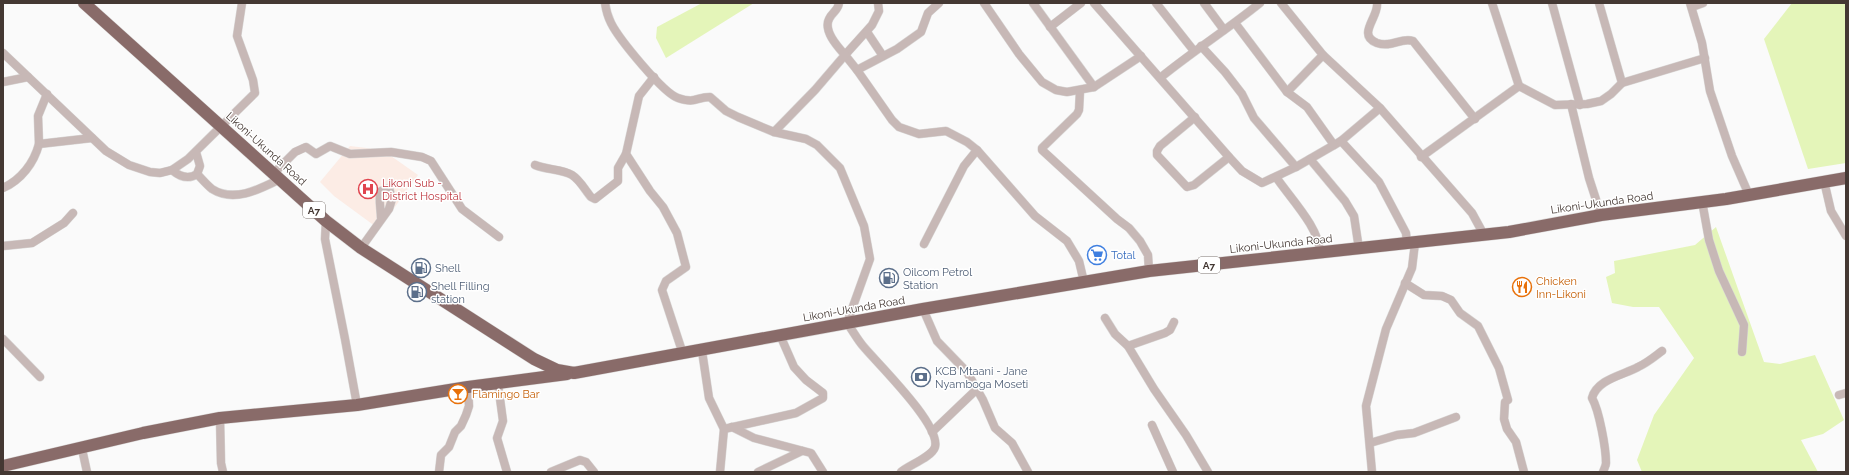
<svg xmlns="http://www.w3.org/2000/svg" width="1849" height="475" font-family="Raleway,sans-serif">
	<rect width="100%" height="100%" fill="#fafafa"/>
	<polygon fill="#fcece5" points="350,146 375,149 391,156 418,175 379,229 334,196 320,182"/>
	<g fill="#e4f5b9">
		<polygon points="702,3 754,3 666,58 656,38 657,27"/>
		<polygon points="1792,3 1846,3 1846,163 1808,169 1764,39"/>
		<polygon points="1716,227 1764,362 1780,364 1815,355 1844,420 1823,434 1801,440 1818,472 1642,472 1637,460 1654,415 1694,358 1659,307 1633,307 1612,303 1606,277 1615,273 1614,261 1695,245"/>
	</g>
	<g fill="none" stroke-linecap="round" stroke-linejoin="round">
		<defs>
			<g id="minor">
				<path d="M605 3C606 10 608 17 611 23 619 39 663 93 678 98 696 104 696 97 710 97L726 111 738 117 774 132 806 139 817 145 840 168 864 226 870 259 847 323C853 331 857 339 863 346 877 363 941 425 935 447 932 457 909 465 901 472"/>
				<polyline points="878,3 879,11 872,25 845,55 857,70 892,120 899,127 919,134 946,131 967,142 977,150 1035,216 1067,241 1079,261 1084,282"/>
				<polyline points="984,3 1019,54 1042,82 1056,90 1067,92 1094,87 1141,56"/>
				<polyline points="1033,3 1094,87"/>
				<polyline points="1094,3 1229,157 1242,171 1262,183 1296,167 1341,141 1380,108"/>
				<polyline points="1156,3 1194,51"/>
				<polyline points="1204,3 1224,30"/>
				<polyline points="1281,3 1323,55 1380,108 1472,213 1484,235"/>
				<path d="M1377 3C1379 17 1356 35 1377 43 1392 48 1401 37 1413 41L1475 119"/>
				<polyline points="1552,3 1580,105"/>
				<polyline points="1599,3 1622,83"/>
				<polyline points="1690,3 1702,43 1710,91 1732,156 1749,195"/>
				<polyline points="1692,7 1703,3"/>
				<polyline points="1235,23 1287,92 1307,107 1334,145"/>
				<polyline points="1050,27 1081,3"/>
				<polyline points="867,32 883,56"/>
				<polyline points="1201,46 1225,72 1242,94 1254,118 1296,167"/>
				<polyline points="3,53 106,151 129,165 150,172 160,173 172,170 188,159 255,93 253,80 237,36 242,3"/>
				<polyline points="857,70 897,49 921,32 928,13 939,3"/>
				<polyline points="654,77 639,96 626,154 650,191 663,207 677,233 686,267 666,281 662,290 683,354"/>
				<path d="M1160 78C1193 51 1228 29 1260 3"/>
				<polyline points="3,82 28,77"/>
				<polyline points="1519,86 1555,105 1587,104 1601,101 1611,94 1622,83 1705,58"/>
				<polyline points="1080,91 1079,110 1077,114 1042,148 1042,150 1117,219 1129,228 1140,241 1148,255 1149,271"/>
				<polyline points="1287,92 1323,55"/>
				<polyline points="47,94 38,116 39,144 92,138"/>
				<polyline points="1571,104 1589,178 1601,215"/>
				<polyline points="1195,117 1160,146 1157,151 1157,155 1187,187 1194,185 1229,157"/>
				<path d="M774 132 815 90 845 55C838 47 823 31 829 19 832 12 838 11 839 3"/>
				<polyline points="1341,141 1379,182 1406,233 1407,244"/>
				<polyline points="1421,157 1519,86 1492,3"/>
				<polyline points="1310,159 1345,201 1354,216 1359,249"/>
				<path d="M535 165C547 170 562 169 572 175 580 180 585 190 591 197L595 199 618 181V168L626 154"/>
				<path d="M172 170C179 176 188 180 197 174L200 166 196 152"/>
				<polyline points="274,173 295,152 306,147 316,154 330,146 350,154 391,152 422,157 431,161 462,209 499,237"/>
				<path d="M197 174C202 179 207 185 212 189 234 203 260 189 280 179"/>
				<path d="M1276 177C1290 198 1320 228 1320 253"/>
				<polyline points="1824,181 1831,211 1846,236"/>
				<path d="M3 188C21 180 34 163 39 144"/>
				<polyline points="1702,201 1709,240 1719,271 1744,325 1742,352"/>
				<polyline points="326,221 325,239 345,339 357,405"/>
				<polyline points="924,244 964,166 977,150"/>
				<polyline points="3,246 32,243 64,223 73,213"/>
				<path d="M361 248 389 209 392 199 389 188 381 191C378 199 381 209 381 218"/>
				<polyline points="1405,283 1424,295 1442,296 1451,300 1460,313 1478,326 1499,368 1508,400 1505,402 1504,419 1507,429 1516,442 1524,472"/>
				<polyline points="923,309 937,341 967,372 983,400 995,428 1012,443 1028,472"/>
				<polyline points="1105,318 1115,334 1128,346 1154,389 1186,435 1208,472"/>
				<polyline points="3,339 40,377"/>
				<polyline points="1128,346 1165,333 1170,330 1174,322"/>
				<polyline points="702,351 709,398 724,429 720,472"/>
				<polyline points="498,384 503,421 497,438 507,472"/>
				<polyline points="1839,395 1846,393"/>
				<polyline points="220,418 221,463 223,472"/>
				<polyline points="1152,425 1173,472"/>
				<polyline points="732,427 754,438 811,453 823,472"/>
				<polyline points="724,429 796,413 823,398 823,393 806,380 794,367 780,335"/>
				<polyline points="932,432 977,389"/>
				<polyline points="1370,443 1397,435 1414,433 1456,417"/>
				<polyline points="82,449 87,472"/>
				<polyline points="439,472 441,455 449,447 455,432 461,426 466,415 469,406 468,387"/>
				<polyline points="551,472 580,460 586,462 594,472"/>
				<polyline points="758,472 802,451"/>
				<polyline points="1372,472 1366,406 1386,329 1412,268 1415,243"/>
				<path d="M1603 472C1604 469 1606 466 1606 463 1606 448 1599 410 1592 398 1597 379 1624 375 1638 367 1647 363 1654 357 1662 351"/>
			</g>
			<g id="highway">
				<polyline points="84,3 326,221 361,248 534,359 557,370 574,373 923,309 1149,271 1509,232 1601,215 1726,199 1846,178"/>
				<polyline points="3,466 143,433 220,418 357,405 468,387 567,374"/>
			</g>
		</defs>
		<use href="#minor" stroke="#d9d7d6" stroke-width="9"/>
		<use href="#highway" stroke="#d9d7d6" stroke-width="13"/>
		<use href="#minor" stroke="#c7b8b6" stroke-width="8"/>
		<use href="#highway" stroke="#896b69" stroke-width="12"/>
	</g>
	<defs>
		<symbol id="hospital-ring" viewBox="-11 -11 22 22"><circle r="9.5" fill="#fff" stroke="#e0444e" stroke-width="1.5"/><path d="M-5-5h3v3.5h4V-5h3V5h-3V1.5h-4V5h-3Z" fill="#e0444e"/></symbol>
		<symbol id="supermarket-ring" viewBox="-11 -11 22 22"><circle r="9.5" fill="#fff" stroke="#3f7fe0" stroke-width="1.5"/><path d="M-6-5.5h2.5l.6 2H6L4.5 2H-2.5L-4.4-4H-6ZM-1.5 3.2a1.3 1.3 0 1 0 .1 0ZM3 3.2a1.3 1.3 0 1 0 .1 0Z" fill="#3f7fe0"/></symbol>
		<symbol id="fuel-ring" viewBox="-11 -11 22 22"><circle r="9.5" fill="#fff" stroke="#5c6f8a" stroke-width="1.5"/><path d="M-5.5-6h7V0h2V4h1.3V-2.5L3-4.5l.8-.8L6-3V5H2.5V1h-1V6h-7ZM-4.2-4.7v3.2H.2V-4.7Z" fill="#5c6f8a"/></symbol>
		<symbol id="restaurant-ring" viewBox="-11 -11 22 22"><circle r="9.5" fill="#fff" stroke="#e8710a" stroke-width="1.5"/><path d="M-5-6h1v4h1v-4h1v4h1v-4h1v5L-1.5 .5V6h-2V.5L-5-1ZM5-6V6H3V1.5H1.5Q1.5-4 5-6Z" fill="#e8710a"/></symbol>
		<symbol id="bank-ring" viewBox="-11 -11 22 22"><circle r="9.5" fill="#fff" stroke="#5c6f8a" stroke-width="1.5"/><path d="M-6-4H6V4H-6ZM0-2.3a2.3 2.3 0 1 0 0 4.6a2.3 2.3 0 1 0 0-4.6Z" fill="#5c6f8a"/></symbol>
		<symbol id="bar-ring" viewBox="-11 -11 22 22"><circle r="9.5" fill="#fff" stroke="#e8710a" stroke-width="1.5"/><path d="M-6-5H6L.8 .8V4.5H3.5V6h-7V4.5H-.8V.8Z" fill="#e8710a"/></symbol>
	</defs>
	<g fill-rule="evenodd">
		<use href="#hospital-ring" x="357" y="178" width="22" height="22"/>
		<use href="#supermarket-ring" x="1086" y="244" width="22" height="22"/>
		<use href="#fuel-ring" x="410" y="257" width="22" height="22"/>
		<use href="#fuel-ring" x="878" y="267" width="22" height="22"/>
		<use href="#restaurant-ring" x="1511" y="276" width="22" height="22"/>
		<use href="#fuel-ring" x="406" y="281" width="22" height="22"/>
		<use href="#bank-ring" x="910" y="366" width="22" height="22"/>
		<use href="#bar-ring" x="447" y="383" width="22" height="22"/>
	</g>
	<g text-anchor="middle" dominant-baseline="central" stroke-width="3" stroke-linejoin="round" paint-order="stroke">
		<g fill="#fff" stroke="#7c7470" stroke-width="1">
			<rect x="303" y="202" width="22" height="16" rx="3"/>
			<rect x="1198" y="257" width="22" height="16" rx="3"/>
		</g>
		<g font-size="10" font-weight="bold" fill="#443833">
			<text x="314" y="210">A7</text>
			<text x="1209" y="265">A7</text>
		</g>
		<g font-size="11" fill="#443833" stroke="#fff">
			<text transform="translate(266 149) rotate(42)">Likoni-Ukunda Road</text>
			<text transform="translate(1602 203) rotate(-8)">Likoni-Ukunda Road</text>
			<text transform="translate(1281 244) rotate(-6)">Likoni-Ukunda Road</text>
			<text transform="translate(854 309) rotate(-10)">Likoni-Ukunda Road</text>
		</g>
		<g font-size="11" fill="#be3a42" stroke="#fff" text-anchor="start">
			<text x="382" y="183">Likoni Sub -<tspan x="382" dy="13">District Hospital</tspan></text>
		</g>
		<g font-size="11" fill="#366cbe" stroke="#fff" text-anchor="start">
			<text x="1111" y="255">Total</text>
		</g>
		<g font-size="11" fill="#4e5e75" stroke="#fff" text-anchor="start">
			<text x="435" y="268">Shell</text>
			<text x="903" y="272">Oilcom Petrol<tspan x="903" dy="13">Station</tspan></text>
			<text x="431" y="286">Shell Filling<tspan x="431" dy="13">station</tspan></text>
			<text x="935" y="371">KCB Mtaani - Jane<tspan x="935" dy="13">Nyamboga Moseti</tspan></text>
		</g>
		<g font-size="11" fill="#c56008" stroke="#fff" text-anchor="start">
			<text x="1536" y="281">Chicken<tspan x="1536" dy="13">Inn-Likoni</tspan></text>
			<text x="472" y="394">Flamingo Bar</text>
		</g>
	</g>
	<rect width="1849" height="475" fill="none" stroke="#443833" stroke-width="8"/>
</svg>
